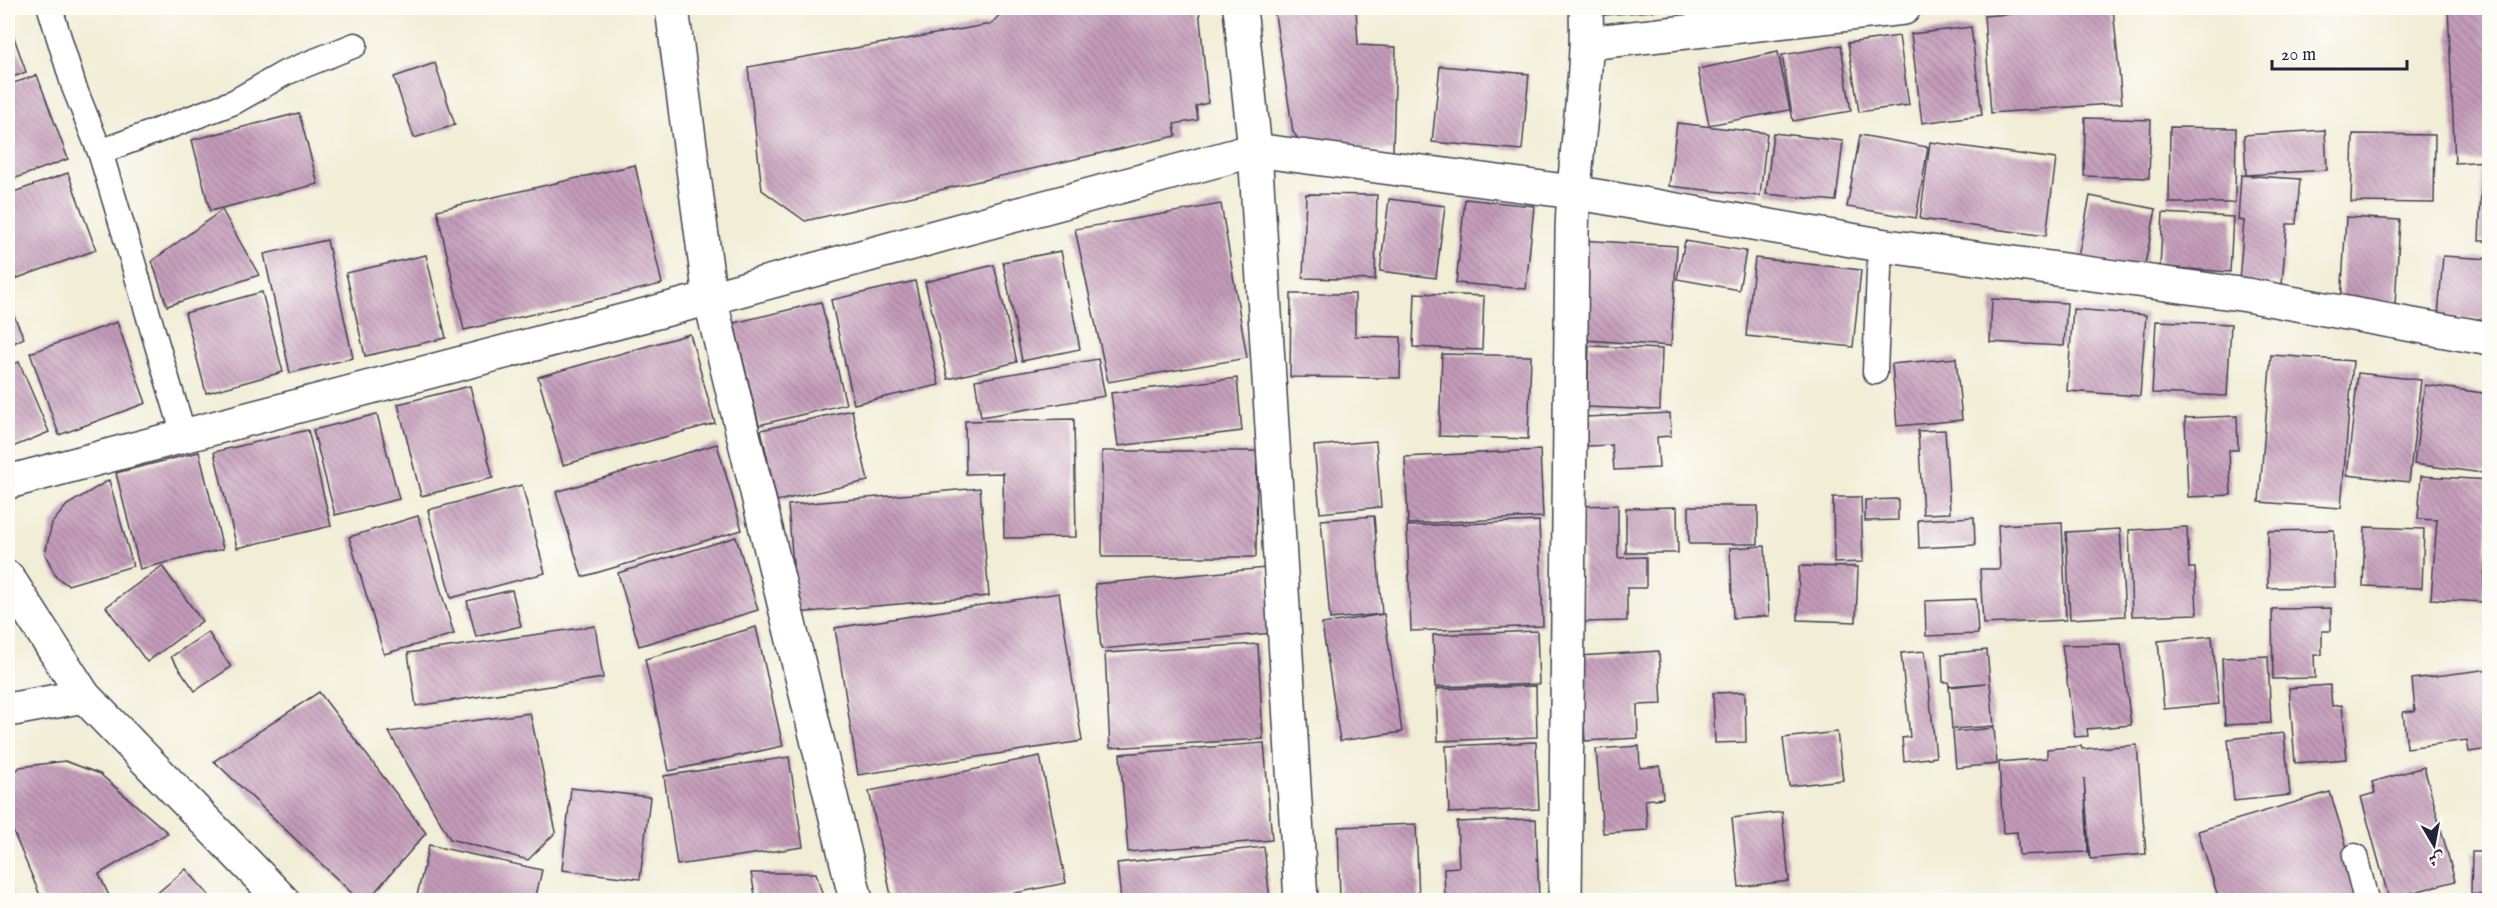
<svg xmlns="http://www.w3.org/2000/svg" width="2497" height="908" font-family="'IM FELL English',Amiri,serif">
	<defs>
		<pattern id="building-back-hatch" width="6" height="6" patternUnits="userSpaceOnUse" patternTransform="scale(1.5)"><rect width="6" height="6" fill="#c49bb9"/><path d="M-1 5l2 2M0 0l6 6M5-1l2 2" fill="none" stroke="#9f7e98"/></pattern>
	</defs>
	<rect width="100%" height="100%" fill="#fdfcf7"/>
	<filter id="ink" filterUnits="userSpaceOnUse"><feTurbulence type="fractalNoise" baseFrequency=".0167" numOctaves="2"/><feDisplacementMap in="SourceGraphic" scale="12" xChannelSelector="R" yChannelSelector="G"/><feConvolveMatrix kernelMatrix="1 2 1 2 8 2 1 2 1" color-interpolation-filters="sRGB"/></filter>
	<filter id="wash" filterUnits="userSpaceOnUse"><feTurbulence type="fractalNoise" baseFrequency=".008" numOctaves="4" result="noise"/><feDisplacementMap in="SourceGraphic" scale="24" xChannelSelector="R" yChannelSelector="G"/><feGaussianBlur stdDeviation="1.35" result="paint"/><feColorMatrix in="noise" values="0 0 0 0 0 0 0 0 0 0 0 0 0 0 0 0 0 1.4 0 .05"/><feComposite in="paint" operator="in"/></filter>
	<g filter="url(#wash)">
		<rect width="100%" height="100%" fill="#f1edd6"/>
		<g id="blocks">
			<g fill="url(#building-back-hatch)">
				<polygon points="1006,8 1199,8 1208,103 1196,106 1198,120 1174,124 1176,136 805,221 762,190 748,67 991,24"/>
				<polygon points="1274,8 1356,8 1358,45 1396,47 1393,151 1304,147 1293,132"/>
				<polygon points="1603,8 1677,8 1678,9 1604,15"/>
				<polygon points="2088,8 2113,8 2122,103 1991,113 1984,16"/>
				<polygon points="2448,8 2490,8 2490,161 2455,163"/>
				<polygon points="8,20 26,72 8,79"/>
				<polygon points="1971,27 1982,115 1922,123 1911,34"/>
				<polygon points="1899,36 1909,105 1859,112 1848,43"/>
				<polygon points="1841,45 1851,111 1793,121 1782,55"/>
				<polygon points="1778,52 1790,110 1709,125 1698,69"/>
				<polygon points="435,63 455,125 414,138 394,77"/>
				<polygon points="1440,66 1529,74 1522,150 1432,142"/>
				<polygon points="37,75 68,159 8,181 8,85"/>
				<polygon points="299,113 318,184 210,211 192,140"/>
				<polygon points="2085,118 2151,120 2149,178 2084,176"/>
				<polygon points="1677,123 1767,133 1760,196 1669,186"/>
				<polygon points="2170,127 2236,128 2235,203 2169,203"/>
				<polygon points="2325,130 2327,170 2246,175 2244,135"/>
				<polygon points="1773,133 1843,141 1836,201 1766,194"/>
				<polygon points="2353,134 2435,135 2434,203 2351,202"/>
				<polygon points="1860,135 1928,147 1916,218 1847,207"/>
				<polygon points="1930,142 2056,159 2046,236 1920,219"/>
				<polygon points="635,165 662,284 464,330 437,210"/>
				<polygon points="2482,166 2490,166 2490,241 2479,241"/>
				<polygon points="68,173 96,250 12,280 8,268 8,194"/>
				<polygon points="2241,175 2300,179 2296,224 2287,224 2282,284 2239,281 2244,221 2238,220"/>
				<polygon points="1306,194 1377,195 1375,280 1303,278"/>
				<polygon points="2090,196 2156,209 2144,269 2078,257"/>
				<polygon points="1389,199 1445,206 1436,278 1380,271"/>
				<polygon points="1465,199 1534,206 1526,289 1456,283"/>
				<polygon points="1221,204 1247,358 1108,382 1075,229"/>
				<polygon points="222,210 259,275 167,306 152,261"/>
				<polygon points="2163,213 2233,217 2230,272 2160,267"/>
				<polygon points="2346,217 2400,220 2395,305 2341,302"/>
				<polygon points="327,240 353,358 290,373 264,254"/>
				<polygon points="1579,240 1677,246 1671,346 1571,339"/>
				<polygon points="1685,241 1746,251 1739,290 1677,279"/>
				<polygon points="1061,251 1080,349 1022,361 1003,262"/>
				<polygon points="426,255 446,338 365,356 346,273"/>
				<polygon points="2443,256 2490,259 2490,320 2438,316"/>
				<polygon points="1755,258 1861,270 1853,347 1746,336"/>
				<polygon points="994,265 1017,362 948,379 925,282"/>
				<polygon points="915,281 939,385 854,404 831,300"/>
				<polygon points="262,292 283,372 206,393 185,313"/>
				<polygon points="1415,293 1484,296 1482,350 1413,347"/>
				<polygon points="1291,294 1355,294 1355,336 1401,337 1400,378 1290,377"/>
				<polygon points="1992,299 2067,303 2064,346 1990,342"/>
				<polygon points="821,302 846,404 759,425 734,323"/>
				<polygon points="8,303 24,338 8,346"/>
				<polygon points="2073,309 2146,315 2140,396 2067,391"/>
				<polygon points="2156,321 2231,324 2227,396 2152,393"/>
				<polygon points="117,322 146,403 59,435 30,353"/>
				<polygon points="690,334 715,423 563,465 538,377"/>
				<polygon points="1589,346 1662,349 1660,410 1587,407"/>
				<polygon points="1442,354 1531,356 1528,439 1439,436"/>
				<polygon points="2271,355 2353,361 2341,508 2259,502"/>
				<polygon points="1956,358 1962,420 1897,426 1892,364"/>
				<polygon points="1098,359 1105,396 981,417 975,380"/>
				<polygon points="19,362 49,432 8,449 8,366"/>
				<polygon points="2358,373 2421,380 2409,482 2347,475"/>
				<polygon points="1237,378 1242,431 1118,446 1111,393"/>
				<polygon points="2425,385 2490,394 2490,474 2414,464"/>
				<polygon points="470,386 493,478 421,496 398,404"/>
				<polygon points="852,410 868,481 777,501 761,430"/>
				<polygon points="1670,413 1671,436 1657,437 1659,468 1614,470 1612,445 1587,446 1586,417"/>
				<polygon points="377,414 399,499 335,515 313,430"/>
				<polygon points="2237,416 2238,450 2229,450 2231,495 2188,497 2185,418"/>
				<polygon points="1074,419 1076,537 1004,538 1003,473 966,474 965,421"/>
				<polygon points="308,430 331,526 237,548 214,452"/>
				<polygon points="1945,430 1950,513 1923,514 1918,431"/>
				<polygon points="1376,441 1381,507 1320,513 1314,446"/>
				<polygon points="717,444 742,530 582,577 556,492"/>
				<polygon points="1540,450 1543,517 1408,524 1405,457"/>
				<polygon points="1102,451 1257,451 1256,557 1102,557"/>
				<polygon points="199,452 223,549 140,569 116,473"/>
				<polygon points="2421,476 2490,480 2483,602 2431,599 2437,520 2418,519"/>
				<polygon points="109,480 133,566 68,585 56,577 45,554 52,523 67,505"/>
				<polygon points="522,485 545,573 451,598 428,510"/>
				<polygon points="980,488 989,596 797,613 788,505"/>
				<polygon points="1833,497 1861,497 1863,562 1834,563"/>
				<polygon points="1898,499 1898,520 1865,521 1865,500"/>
				<polygon points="1618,505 1618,558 1646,557 1646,588 1627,588 1627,621 1584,622 1582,506"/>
				<rect x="1689" y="506" width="69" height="38"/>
				<polygon points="1677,507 1678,553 1626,553 1626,508"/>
				<polygon points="418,516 454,634 384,654 349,537"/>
				<polygon points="1374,516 1382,614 1330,619 1321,520"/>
				<polygon points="1974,517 1975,545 1919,548 1918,520"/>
				<polygon points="1539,521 1543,626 1411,631 1407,526"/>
				<polygon points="2062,522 2066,620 1983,624 1980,569 2000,569 1998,525"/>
				<polygon points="2187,527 2189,568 2195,568 2197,614 2132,616 2129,530"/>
				<polygon points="2365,527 2424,529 2422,588 2363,586"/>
				<polygon points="2120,529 2125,616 2070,619 2066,532"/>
				<polygon points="2334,530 2335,587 2268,588 2268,531"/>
				<polygon points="736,537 758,610 639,646 618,573"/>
				<polygon points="1765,546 1769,616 1733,618 1730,548"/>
				<polygon points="162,566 202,621 147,662 106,607"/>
				<polygon points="1799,566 1858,567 1856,622 1798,620"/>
				<polygon points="1266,568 1272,633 1101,649 1095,584"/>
				<polygon points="512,590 521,626 476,637 467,601"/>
				<polygon points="1059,593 1082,741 858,775 835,628"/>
				<polygon points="1976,599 1978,634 1926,636 1925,601"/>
				<polygon points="2331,608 2331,631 2322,631 2322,655 2314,655 2315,678 2273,679 2272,609"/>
				<polygon points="1384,614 1402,732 1340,741 1322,624"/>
				<polygon points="595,626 603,678 416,706 408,653"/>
				<polygon points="756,627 783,746 669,771 645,659"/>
				<polygon points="1537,631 1539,684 1435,687 1433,635"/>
				<polygon points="208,632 231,667 195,691 171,657"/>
				<polygon points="2212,636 2219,704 2164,709 2158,641"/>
				<polygon points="1258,644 1263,739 1110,748 1105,653"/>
				<polygon points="2121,644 2131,725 2087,729 2088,736 2075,737 2062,645"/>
				<polygon points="1987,650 1994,726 1952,729 1949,687 1986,683 1949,686 1948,682 1943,682 1942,654"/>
				<polygon points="1659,651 1662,704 1637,705 1638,738 1585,741 1579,656"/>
				<polygon points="1925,651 1936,757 1904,761 1902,738 1910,737 1901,653"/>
				<polygon points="2268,656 2271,723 2225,725 2222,658"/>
				<polygon points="2490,669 2490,749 2469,752 2467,740 2407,748 2403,712 2415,711 2412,679"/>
				<polygon points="2330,685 2332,706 2342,705 2347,759 2295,763 2289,688"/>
				<polygon points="1536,686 1537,737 1438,741 1436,689"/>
				<polygon points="319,692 426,833 368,900 359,900 214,761"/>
				<polygon points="1745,692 1746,742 1715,743 1713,693"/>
				<polygon points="530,713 556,832 528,860 450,839 389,732"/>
				<polygon points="1994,728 1997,764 1956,768 1953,732"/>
				<polygon points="1837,732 1843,780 1789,786 1783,738"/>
				<polygon points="2284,733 2290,795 2234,801 2228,739"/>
				<polygon points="1536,742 1539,809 1449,813 1446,746"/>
				<polygon points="1264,743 1272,840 1128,852 1120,754"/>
				<polygon points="2137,745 2146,854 2090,859 2084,778 2088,852 2019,855 2017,832 2003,833 1999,762 2047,758 2047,749 2081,746 2082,749"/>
				<polygon points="1639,746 1640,768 1660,766 1663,798 1645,800 1648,830 1603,833 1596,749"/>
				<polygon points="1040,756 1066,883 980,900 892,900 869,791"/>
				<polygon points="789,757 803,847 677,865 664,776"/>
				<polygon points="65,761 100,774 168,833 99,874 111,900 42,900 8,819 8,779 20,767"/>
				<polygon points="2424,767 2455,881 2389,899 2361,797 2375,793 2372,782"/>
				<polygon points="571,788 650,797 640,879 562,870"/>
				<polygon points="2330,792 2362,897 2350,900 2219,900 2198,831"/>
				<polygon points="1782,812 1789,881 1739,887 1732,818"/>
				<polygon points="1536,819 1539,900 1445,900 1444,868 1459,867 1457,822"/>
				<polygon points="1416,824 1419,900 1340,900 1338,827"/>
				<polygon points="429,845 542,870 535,900 416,900"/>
				<polygon points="1264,847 1270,900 1121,900 1117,863"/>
				<polygon points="2472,852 2490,852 2490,895 2471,894"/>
				<polygon points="186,869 213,900 149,900"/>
				<polygon points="751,873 816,873 824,900 756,900"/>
				<polygon points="8,879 14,900 8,900"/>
			</g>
		</g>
	</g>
	<g filter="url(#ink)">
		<use href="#blocks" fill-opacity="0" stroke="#414052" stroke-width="1.5"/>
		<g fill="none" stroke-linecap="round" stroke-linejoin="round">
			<defs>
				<g id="service">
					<polyline points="50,8 74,87 100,152"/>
					<polyline points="1875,372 1880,245"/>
					<path d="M184 435C155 341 129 246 100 152L234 102 285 73 355 45"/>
					<polyline points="2355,856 2366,900"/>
				</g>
				<g id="minor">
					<polyline points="672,8 710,298 856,900"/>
					<polyline points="1240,8 1255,150 1301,900"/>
					<polyline points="1587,43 1904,8"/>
					<polyline points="8,482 710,298 1255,150 1573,192 1880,245 2247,295 2490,339"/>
					<polyline points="8,578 84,696 282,900"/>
					<polyline points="8,710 84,696"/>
					<path d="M1565 900C1566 678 1568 456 1572 234 1573 158 1589 83 1586 8"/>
				</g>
			</defs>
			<use href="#service" stroke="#414052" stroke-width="27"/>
			<use href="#minor" stroke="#414052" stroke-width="36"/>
			<use href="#service" stroke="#fff" stroke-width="24"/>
			<use href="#minor" stroke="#fff" stroke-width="33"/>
		</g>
	</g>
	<rect width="2497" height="908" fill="none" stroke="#fdfcf7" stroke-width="30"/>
	<g transform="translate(2434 845) rotate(170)" stroke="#fdfcf7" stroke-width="4.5" paint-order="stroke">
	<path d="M0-4.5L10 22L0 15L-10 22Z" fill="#22223b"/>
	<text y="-9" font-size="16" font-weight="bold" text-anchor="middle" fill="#22223b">ش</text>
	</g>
	<path d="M2272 60v9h135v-9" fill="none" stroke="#22223b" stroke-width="3"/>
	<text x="2281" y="60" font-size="18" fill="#22223b" stroke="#fdfcf7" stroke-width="4.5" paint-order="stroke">20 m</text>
</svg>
